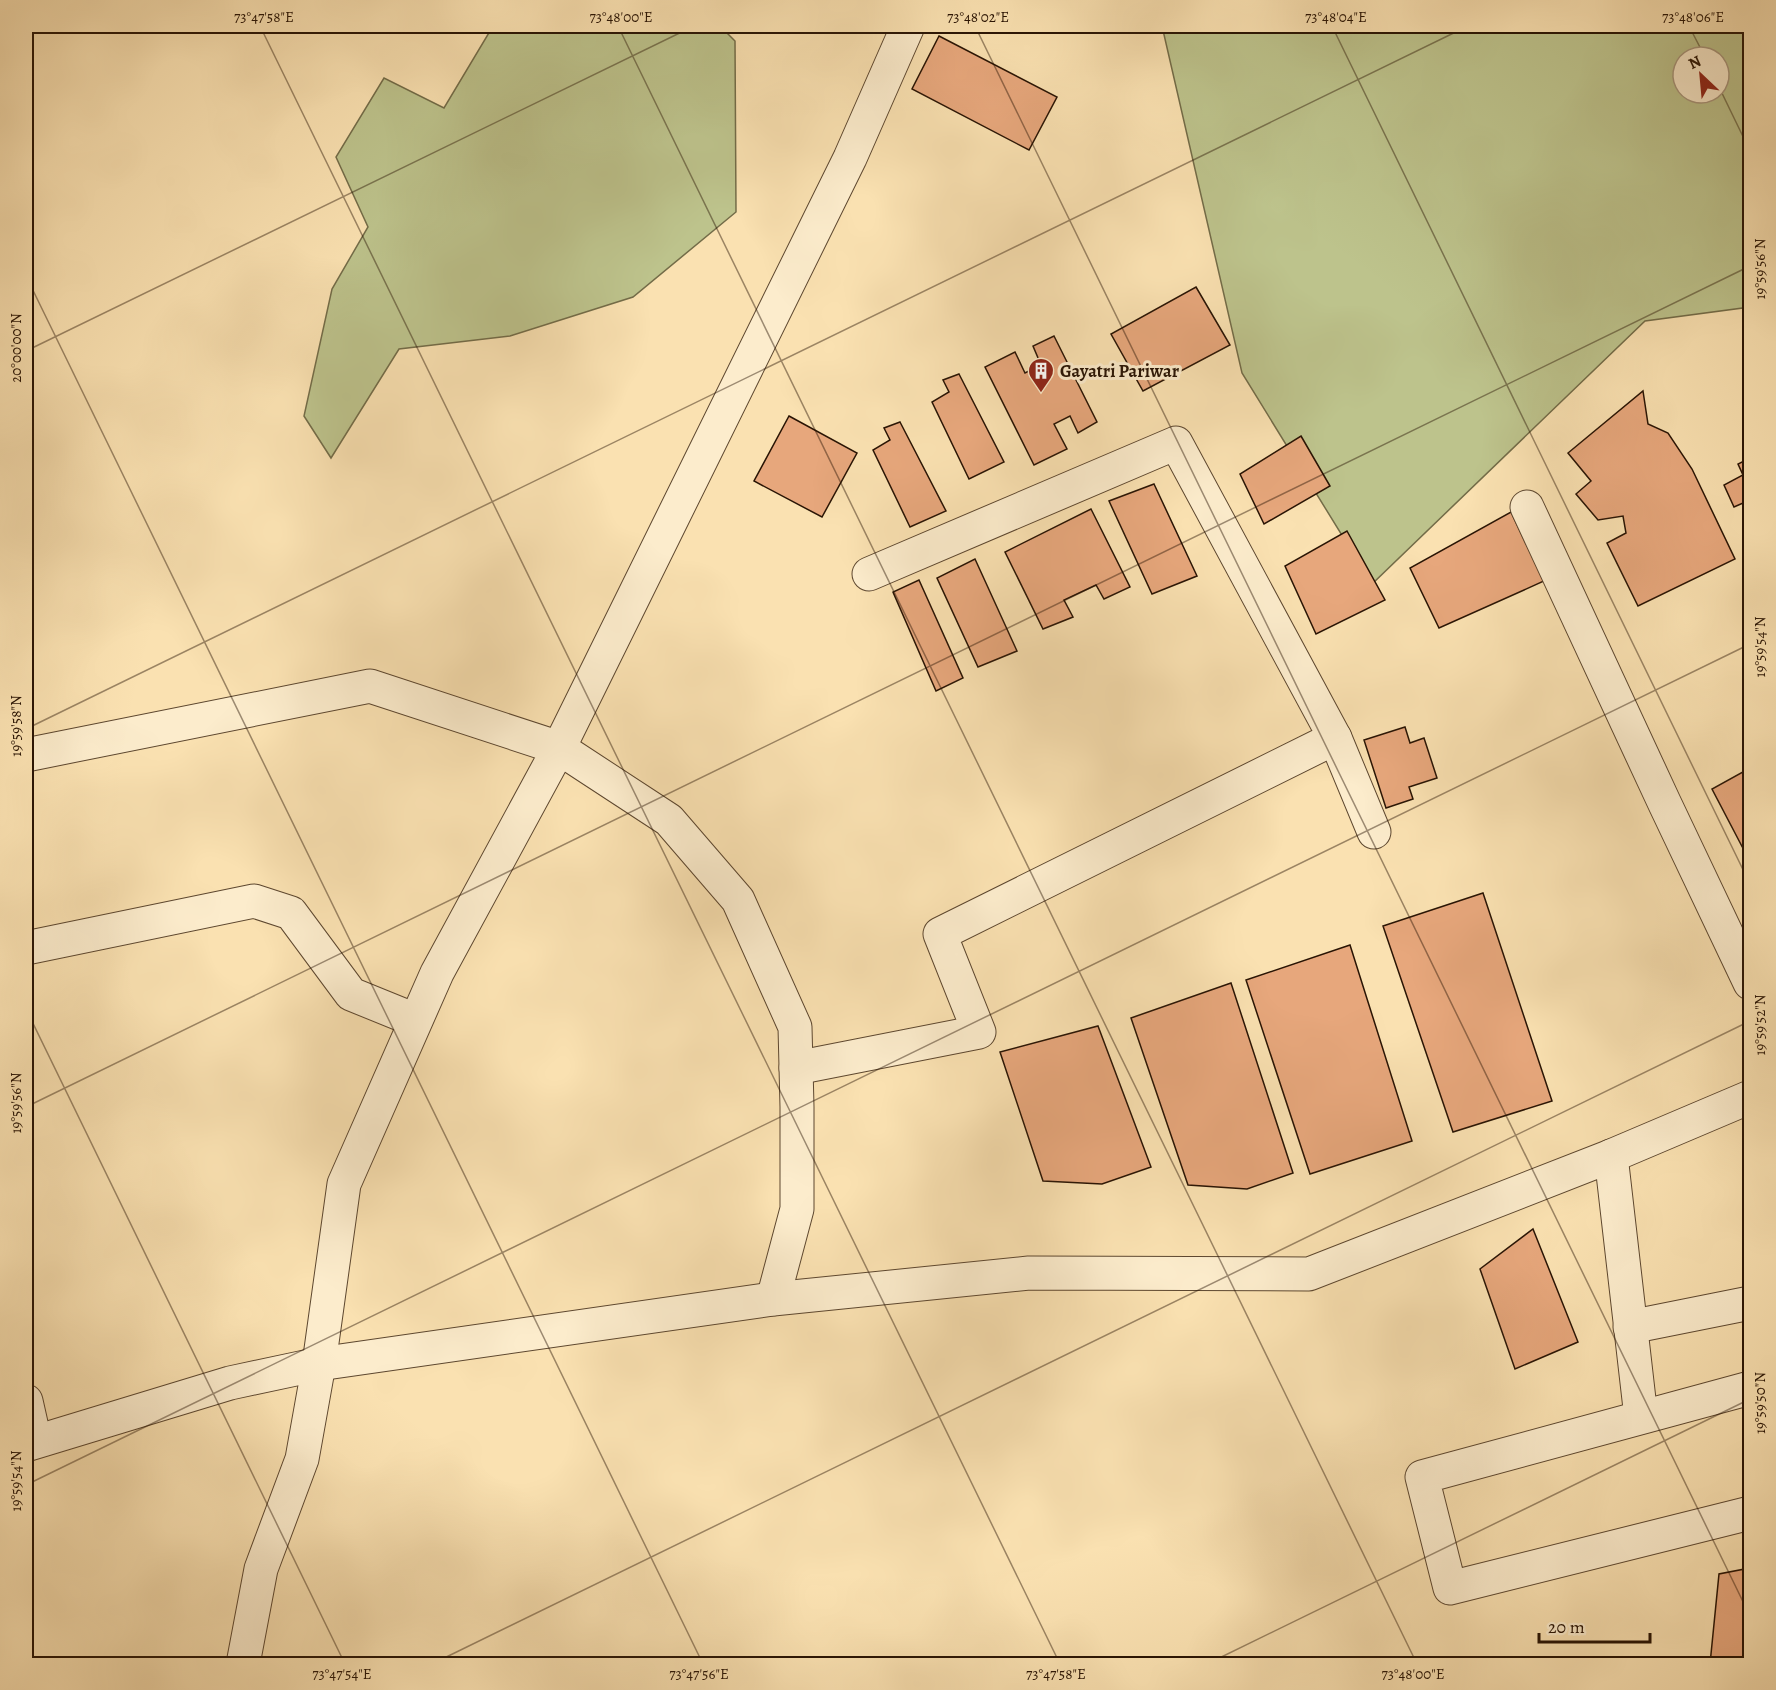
<svg xmlns="http://www.w3.org/2000/svg" width="1776" height="1690" font-family="Alegreya,serif">
	<rect width="100%" height="100%" fill="#fae1b1"/>
	<filter id="stains"><feTurbulence type="fractalNoise" baseFrequency=".00333" numOctaves="4"/><feColorMatrix values="0 0 0 0 .2 0 0 0 0 .09 0 0 0 0 .02 0 0 0 .5 -.17"/></filter>
	<radialGradient id="worn" r=".72"><stop offset=".6" stop-color="#630" stop-opacity="0"/><stop offset="1" stop-color="#630" stop-opacity=".3"/></radialGradient>
	<g fill="#bdc38c" stroke="#736c48" stroke-width="1.5" fill-rule="evenodd">
		<polygon points="493,26 720,26 735,41 736,212 633,297 510,336 399,349 331,458 304,416 332,289 368,227 336,157 384,78 444,108"/>
		<path d="M1162 26H1750V307L1645 321 1372 584 1242 373ZM1683 57H1719V93H1683Z"/>
	</g>
	<g fill="#e7a77c" stroke="#291404" stroke-width="1.5">
		<polygon points="939,36 1057,97 1029,150 912,89"/>
		<polygon points="1196,287 1230,345 1143,391 1111,334"/>
		<polygon points="1054,336 1097,422 1078,433 1070,416 1054,424 1067,449 1034,465 985,367 1015,352 1025,373 1041,365 1033,346"/>
		<polygon points="959,374 1004,462 969,479 932,402 949,392 943,380"/>
		<polygon points="1643,391 1648,424 1668,433 1692,469 1735,559 1638,606 1607,543 1626,533 1623,516 1598,520 1576,494 1591,481 1568,453"/>
		<polygon points="789,416 857,453 822,517 754,481"/>
		<polygon points="900,422 946,511 910,527 873,450 890,440 884,428"/>
		<polygon points="1301,436 1330,486 1264,524 1240,474"/>
		<polygon points="1750,458 1750,500 1734,507 1724,485 1743,475 1738,464"/>
		<polygon points="1154,484 1197,576 1152,594 1109,501"/>
		<polygon points="1091,509 1130,587 1104,599 1096,585 1064,600 1073,617 1043,629 1005,552"/>
		<polygon points="1511,512 1544,581 1439,628 1410,568"/>
		<polygon points="1347,531 1385,600 1316,634 1285,566"/>
		<polygon points="975,559 1017,651 978,667 937,578"/>
		<polygon points="919,580 963,678 936,691 893,592"/>
		<polygon points="1405,727 1410,743 1424,738 1437,778 1409,787 1413,799 1386,808 1364,740"/>
		<polygon points="1750,768 1750,854 1747,856 1712,789"/>
		<polygon points="1483,893 1552,1101 1453,1132 1383,926"/>
		<polygon points="1350,945 1412,1141 1310,1174 1246,980"/>
		<polygon points="1231,983 1293,1173 1247,1189 1188,1185 1131,1018"/>
		<polygon points="1098,1026 1151,1167 1102,1184 1043,1181 1000,1052"/>
		<polygon points="1533,1229 1578,1342 1515,1369 1480,1269"/>
		<polygon points="1750,1568 1750,1664 1710,1664 1719,1574"/>
	</g>
	<g fill="none" stroke-linecap="round" stroke-linejoin="round">
		<defs>
			<g id="minor">
				<polyline points="1527,507 1664,802 1750,983"/>
				<polyline points="1335,738 1374,832"/>
				<polyline points="26,755 370,686 559,748 669,820 738,900 795,1027 797,1107 797,1209 773,1299"/>
				<polyline points="26,948 254,901 291,913 351,994 415,1020"/>
				<polyline points="796,1068 979,1032 940,934 1335,738 1176,443 869,574"/>
				<polyline points="1611,1156 1641,1417"/>
				<polyline points="1630,1327 1750,1303"/>
				<polyline points="1750,1388 1422,1477 1450,1588 1750,1513"/>
				<polyline points="26,1401 35,1441"/>
				<polyline points="26,1445 230,1383 319,1364 773,1299 1029,1273 1309,1274 1611,1156 1750,1097"/>
				<polyline points="243,1664 261,1569 302,1459 319,1364 344,1184 437,973 559,748 850,158 908,26"/>
			</g>
		</defs>
		<use href="#minor" stroke="#5d472f" stroke-width="35"/>
		<use href="#minor" stroke="#fceccc" stroke-width="33"/>
	</g>
	<path fill="none" stroke="#291404" stroke-width="1.5" stroke-opacity="0.45" d="M260 26 1060 1664M618 26 1417 1664M975 26 1750 1616M1332 26 1750 884M1689 26 1705 57M1719 87 1750 151M26 276 703 1664M26 351 694 26M26 729 1468 26M26 1009 345 1664M26 1107 1750 266M26 1485 1750 644M432 1664 1750 1021M1207 1664 1750 1399"/>
	<defs>
		<symbol id="building-pin" viewBox="-11 -11 22 30"><path d="M0 17L-7.5 6A9.5 9.5 0 1 1 7.5 6Z" fill="#8f2418" stroke="#fceccc"/><path d="M-4-6H4V6H1V3H-1V6H-4ZM-2.5-4.3h1.7v1.8h-1.7ZM.8-4.3h1.7v1.8H.8ZM-2.5-1h1.7V.8h-1.7ZM.8-1h1.7V.8H.8Z" fill="#fff"/></symbol>
	</defs>
	<g fill-rule="evenodd">
		<use href="#building-pin" x="1026" y="356" width="30" height="40"/>
	</g>
	<g text-anchor="middle" dominant-baseline="central" stroke-width="6" stroke-linejoin="round" paint-order="stroke">
		<g font-size="18" font-weight="bold" fill="#291404" stroke="#fceccc" text-anchor="start">
			<text x="1060" y="371">Gayatri Pariwar</text>
		</g>
	</g>
	<rect width="1776" height="1690" fill="none" stroke="#fae1b1" stroke-width="66"/>
	<g transform="translate(1701 75) rotate(334)"><circle r="28" fill="#fceccc" stroke="#a8967c" stroke-width="1.5"/>
	<path d="M0-4.5L10 22L0 15L-10 22Z" fill="#8f2418"/>
	<text y="-9" font-size="16" font-weight="bold" text-anchor="middle" fill="#291404">N</text>
	</g>
	<path d="M1539 1633v9h111v-9" fill="none" stroke="#291404" stroke-width="3"/>
	<text x="1548" y="1633" font-size="18" fill="#291404" stroke="#fceccc" stroke-width="4.5" paint-order="stroke">20 m</text>
	<rect x="33" y="33" width="1710" height="1624" fill="none" stroke="#291404" stroke-width="2"/>
	<g font-size="15" text-anchor="middle" fill="#291404">
		<text x="264" y="22">73°47'58"E</text>
		<text x="621" y="22">73°48'00"E</text>
		<text x="978" y="22">73°48'02"E</text>
		<text x="1336" y="22">73°48'04"E</text>
		<text x="1693" y="22">73°48'06"E</text>
		<text transform="translate(1760 269) rotate(-90)" y="5">19°59'56"N</text>
		<text transform="translate(16 348) rotate(-90)" y="5">20°00'00"N</text>
		<text transform="translate(1760 647) rotate(-90)" y="5">19°59'54"N</text>
		<text transform="translate(16 726) rotate(-90)" y="5">19°59'58"N</text>
		<text transform="translate(1760 1025) rotate(-90)" y="5">19°59'52"N</text>
		<text transform="translate(16 1103) rotate(-90)" y="5">19°59'56"N</text>
		<text transform="translate(1760 1403) rotate(-90)" y="5">19°59'50"N</text>
		<text transform="translate(16 1481) rotate(-90)" y="5">19°59'54"N</text>
		<text x="342" y="1679">73°47'54"E</text>
		<text x="699" y="1679">73°47'56"E</text>
		<text x="1056" y="1679">73°47'58"E</text>
		<text x="1413" y="1679">73°48'00"E</text>
	</g>
	<rect width="100%" height="100%" filter="url(#stains)"/>
	<rect width="100%" height="100%" fill="url(#worn)"/>
</svg>
